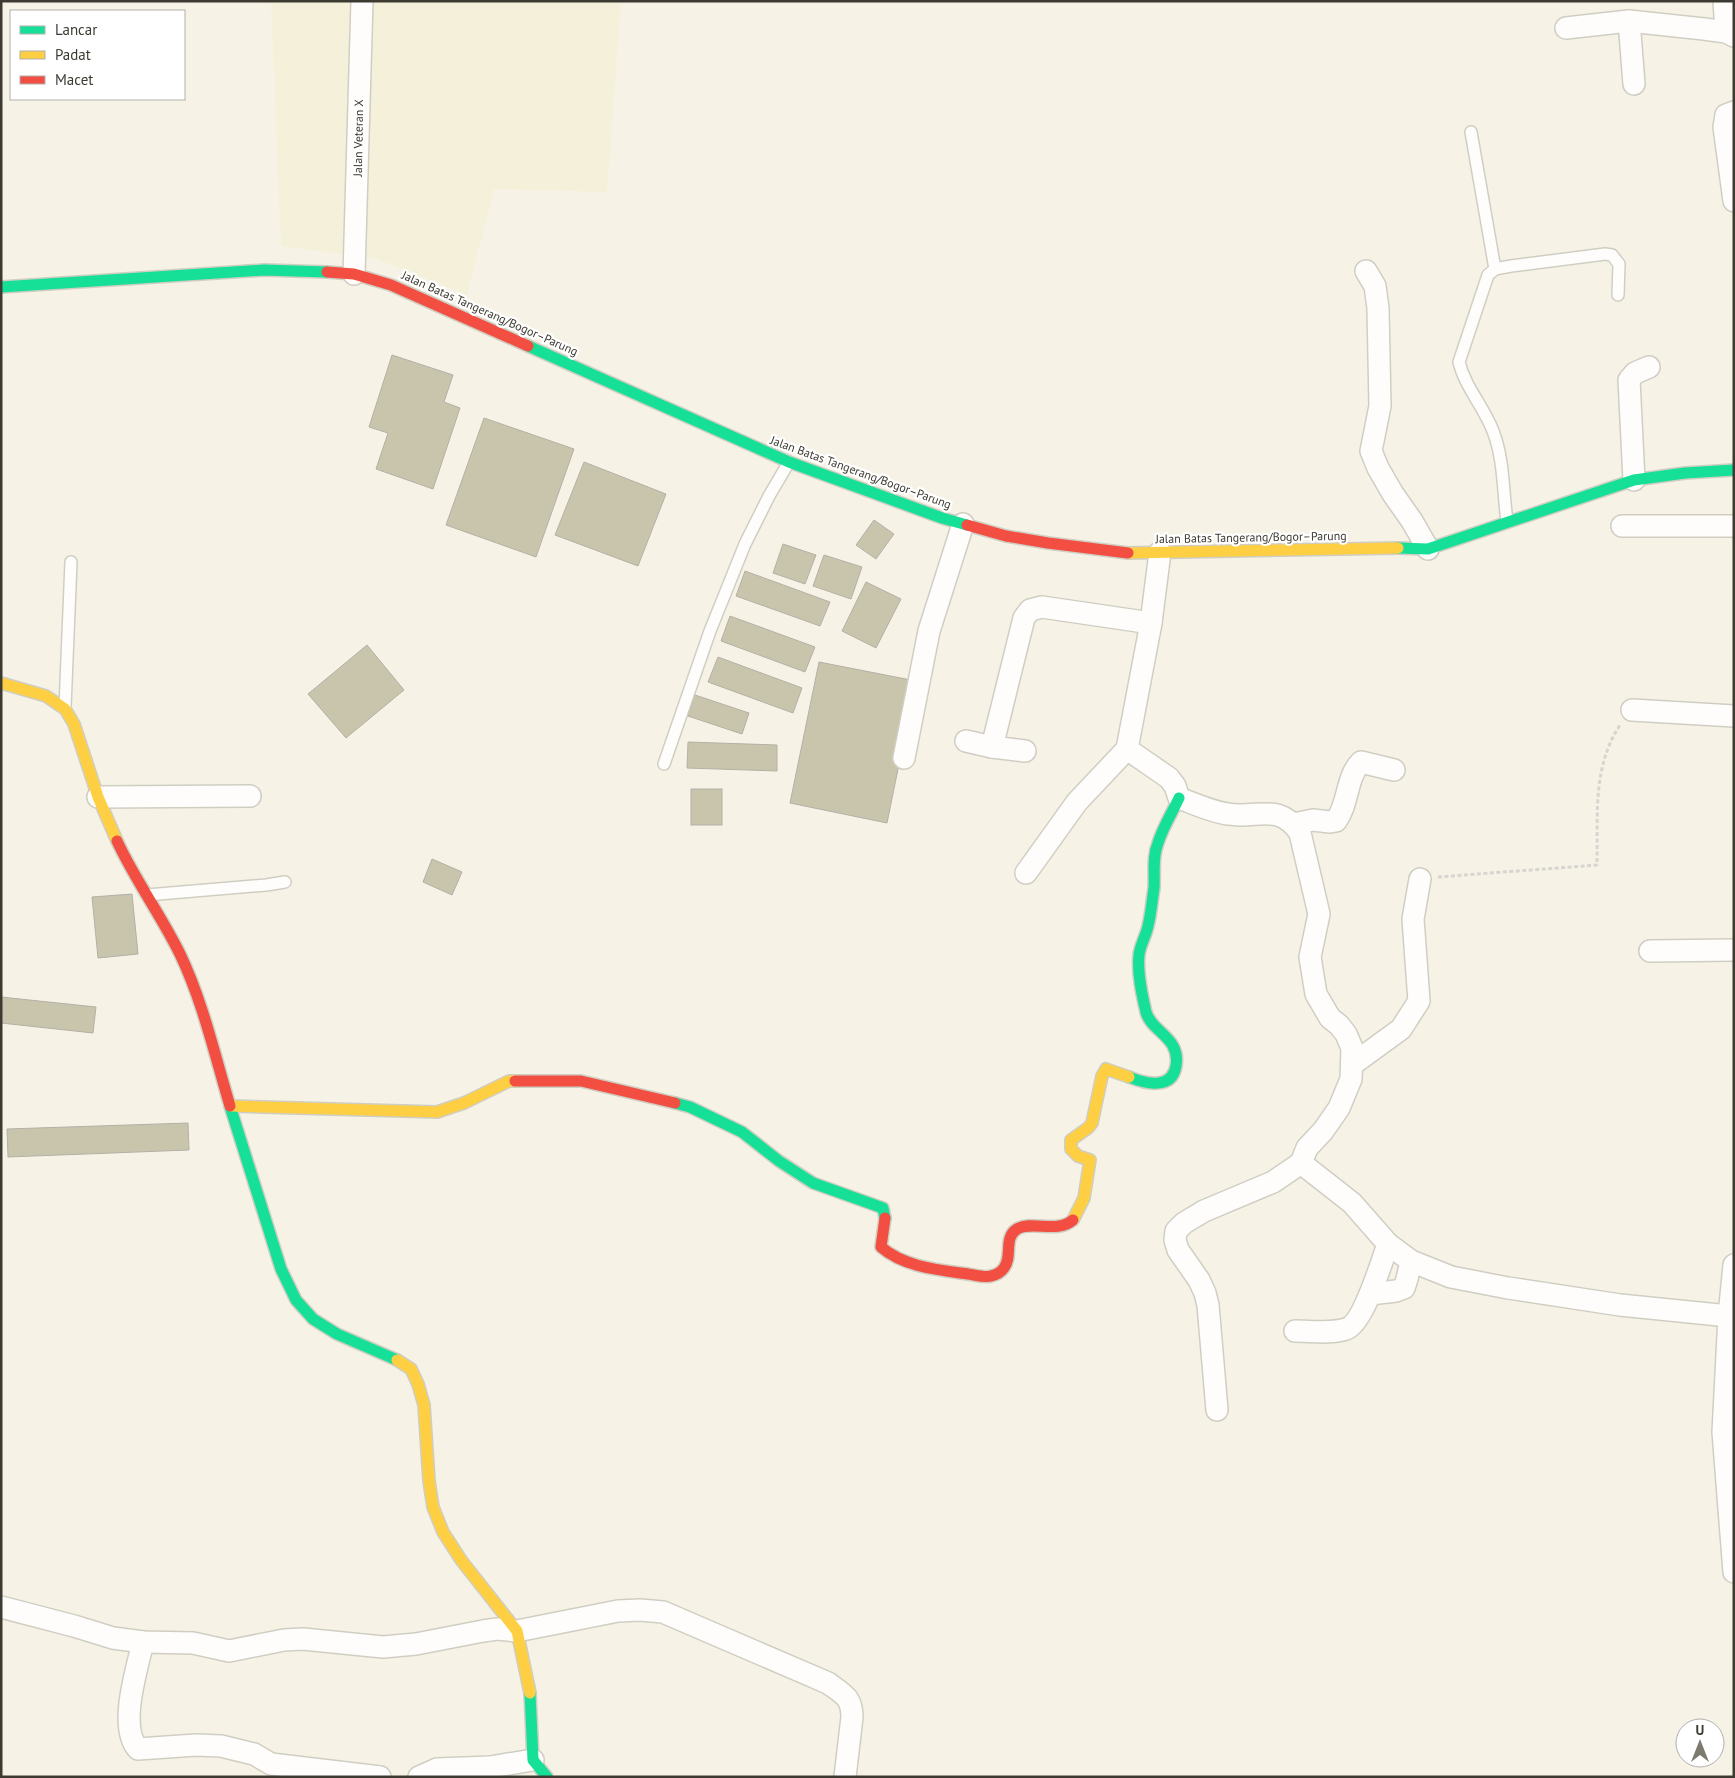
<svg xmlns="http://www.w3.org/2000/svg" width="1735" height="1778" font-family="'PT Sans',sans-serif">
	<rect width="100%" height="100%" fill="#f6f3e6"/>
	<polygon fill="#f5f0d9" points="271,1 621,1 607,192 494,189 467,295 377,259 281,246"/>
	<g fill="#c9c5ac" stroke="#b3b0a6">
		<polygon points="392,355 453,375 444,402 460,408 433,489 376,469 388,433 369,427"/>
		<polygon points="484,418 574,449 536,557 446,525"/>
		<polygon points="584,462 666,494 638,566 555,535"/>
		<polygon points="874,520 894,534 876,559 856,545"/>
		<polygon points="783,544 816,555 805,584 773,573"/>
		<polygon points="824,555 862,567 851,599 813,586"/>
		<polygon points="745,571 830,602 820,626 736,596"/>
		<polygon points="866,582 901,599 876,648 842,631"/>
		<polygon points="730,616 815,647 805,672 721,641"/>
		<polygon points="367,645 404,690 346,738 308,694"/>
		<polygon points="718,657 802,688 793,713 708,682"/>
		<polygon points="819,662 916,681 887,823 790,803"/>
		<polygon points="695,695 749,713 742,734 688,716"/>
		<polygon points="688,742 777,745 777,771 687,768"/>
		<rect x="691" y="789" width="31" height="36"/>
		<polygon points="432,859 462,872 452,895 423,882"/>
		<polygon points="132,894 138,954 98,958 92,897"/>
		<polygon points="1,997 96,1007 93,1033 1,1023"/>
		<polygon points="188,1123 189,1150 8,1157 7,1129"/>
	</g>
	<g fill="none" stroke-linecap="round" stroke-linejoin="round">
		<defs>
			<g id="lane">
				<polyline points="1471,132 1495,269"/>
				<path d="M1507 522C1503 492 1504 459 1493 431 1484 407 1465 387 1459 362L1488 275 1495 269 1511 266 1605 254 1612 255 1619 264 1618 295"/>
				<polyline points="65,707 71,562"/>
				<polyline points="664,764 710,631 745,544 769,496 789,462"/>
				<polyline points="147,895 266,885 285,882"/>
			</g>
			<g id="street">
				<polyline points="1724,1 1726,32"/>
				<polyline points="1629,21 1634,84"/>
				<polyline points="1566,28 1629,21 1704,29 1726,32 1734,36"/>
				<polyline points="1734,112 1726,115 1724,127 1734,201"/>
				<polyline points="1366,271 1375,286 1378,308 1380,406 1371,451 1378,468 1393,494 1412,521 1428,549"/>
				<polyline points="354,274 362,1"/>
				<polyline points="1634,480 1629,380 1635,373 1649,367"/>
				<polyline points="1622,526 1734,526"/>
				<path d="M1160 552 1151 623 1127 749 1169 778 1175 786 1179 798C1195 804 1212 812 1228 814 1258 819 1279 802 1300 833L1319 914 1310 957 1316 994 1330 1018 1339 1025 1346 1034 1352 1048 1351 1079 1339 1108 1323 1131 1307 1148 1301 1163 1273 1182 1204 1211 1184 1223 1176 1231 1175 1240 1178 1250 1199 1280 1205 1293 1208 1305 1217 1410"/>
				<polyline points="1632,710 1734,716"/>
				<polyline points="966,741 992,747 1025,751"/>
				<polyline points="992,747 1024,618 1030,610 1042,607 1151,623"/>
				<polyline points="904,758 929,631 963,524"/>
				<polyline points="98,797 250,796"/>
				<path d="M1294 824 1313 820 1330 822 1336 821C1349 803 1346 777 1361 762L1394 770"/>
				<polyline points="1026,873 1077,802 1127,749"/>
				<polyline points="1650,951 1734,950"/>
				<polyline points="1353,1064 1401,1029 1419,1001 1413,919 1420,879"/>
				<polyline points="1301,1163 1352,1203 1388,1244 1411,1261 1451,1277 1508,1288 1620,1305 1729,1316"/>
				<polyline points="1734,1265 1729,1316 1723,1432 1734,1572"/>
				<polyline points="1370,1294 1396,1291 1404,1288 1407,1279 1411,1261"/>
				<path d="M1295 1331C1311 1331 1331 1334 1346 1329 1363 1324 1382 1261 1388 1244"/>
				<path d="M1 1607 74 1626 113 1638 143 1642 193 1643 229 1651 284 1640 303 1639 383 1647 416 1644 483 1631 497 1629 517 1631 618 1611 640 1610 663 1612 828 1683C843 1694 852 1697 852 1717L845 1777"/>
				<path d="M143 1642C137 1669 118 1727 138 1749L196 1745 221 1746 254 1754 271 1764 380 1777"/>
				<polyline points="419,1777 437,1769 490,1767 533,1760"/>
			</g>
			<g id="fast">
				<polyline points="1,287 264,270 327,272"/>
				<polyline points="528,346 789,462 942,518 967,525"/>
				<polyline points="1398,548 1428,549 1634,480 1685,473 1734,470"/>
				<path d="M1129 1077C1146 1084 1172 1090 1176 1066 1181 1037 1151 1032 1146 1012 1142 995 1137 973 1139 955 1140 945 1146 936 1148 926 1151 914 1152 901 1154 888 1155 874 1152 857 1158 843 1163 827 1172 813 1179 798"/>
				<polyline points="675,1103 690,1107 742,1132 779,1161 813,1183 883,1208 885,1218"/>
				<polyline points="230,1106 281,1269 296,1300 313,1319 337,1334 397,1360"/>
				<polyline points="530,1693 533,1760 547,1777"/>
			</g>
			<g id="slow">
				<polyline points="1128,553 1398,548"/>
				<polyline points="1,683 46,696 65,709 74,724 98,797 117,841"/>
				<polyline points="231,1106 437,1112 464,1103 509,1081 515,1081"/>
				<polyline points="1073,1220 1084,1198 1090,1160 1078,1156 1071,1149 1071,1140 1088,1128 1092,1123 1102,1076 1106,1069 1129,1077"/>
				<polyline points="397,1360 411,1369 418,1384 424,1405 429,1481 433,1507 443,1532 461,1560 517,1631 530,1693"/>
			</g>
			<g id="jam">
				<polyline points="327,272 354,274 391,285 528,346"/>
				<polyline points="967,525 1006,536 1048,543 1128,553"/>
				<path d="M117 841C135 880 161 915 180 954 203 1002 215 1056 230 1106"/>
				<polyline points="515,1081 581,1081 675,1103"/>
				<path d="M885 1218 881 1247C904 1267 939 1270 968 1274 975 1275 985 1278 991 1276 996 1275 1001 1272 1004 1268 1013 1256 1003 1238 1017 1229 1032 1220 1057 1234 1073 1220"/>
			</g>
		</defs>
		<use href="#lane" stroke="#d0cec3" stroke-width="14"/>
		<use href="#street" stroke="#d0cec3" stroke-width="24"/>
		<use href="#fast" stroke="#d0cec3" stroke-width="14"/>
		<use href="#slow" stroke="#d0cec3" stroke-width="14"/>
		<use href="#jam" stroke="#d0cec3" stroke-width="14"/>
		<path stroke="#d7d5cf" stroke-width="3" stroke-dasharray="4 2.5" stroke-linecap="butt" d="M1438 877 1597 865C1598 816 1592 768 1620 725"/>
		<use href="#lane" stroke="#fefdfb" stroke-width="11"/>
		<use href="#street" stroke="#fefdfb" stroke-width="21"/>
		<use href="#fast" stroke="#16e098" stroke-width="11"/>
		<use href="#slow" stroke="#ffcf43" stroke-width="11"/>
		<use href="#jam" stroke="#f24e42" stroke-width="11"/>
	</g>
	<g text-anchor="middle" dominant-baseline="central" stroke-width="4.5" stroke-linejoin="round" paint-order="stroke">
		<g font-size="12" fill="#3c3a31" stroke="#fff">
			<text transform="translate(358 138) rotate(-89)">Jalan Veteran X</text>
			<text transform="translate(490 313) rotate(24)">Jalan Batas Tangerang/Bogor–Parung</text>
			<text transform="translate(861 472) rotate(20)">Jalan Batas Tangerang/Bogor–Parung</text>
			<text transform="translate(1251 537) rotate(-1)">Jalan Batas Tangerang/Bogor–Parung</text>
		</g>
	</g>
	<rect width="1735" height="1778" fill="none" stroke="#3c3a31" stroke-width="5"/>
	<rect x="10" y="10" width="175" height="90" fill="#ffffff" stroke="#b1b0ad"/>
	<rect x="20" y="26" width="25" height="8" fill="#16e098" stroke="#b1b0ad"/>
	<text x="55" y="35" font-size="15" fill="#3c3a31">Lancar</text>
	<rect x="20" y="51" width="25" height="8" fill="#ffcf43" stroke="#b1b0ad"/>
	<text x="55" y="60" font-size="15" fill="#3c3a31">Padat</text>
	<rect x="20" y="76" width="25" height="8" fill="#f24e42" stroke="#b1b0ad"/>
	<text x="55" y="85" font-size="15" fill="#3c3a31">Macet</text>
	<g transform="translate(1700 1743)"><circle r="24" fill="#ffffff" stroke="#b1b0ad"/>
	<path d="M0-4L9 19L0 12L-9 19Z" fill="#7d7b70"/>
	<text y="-8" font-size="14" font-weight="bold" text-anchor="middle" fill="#3c3a31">U</text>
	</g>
</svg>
